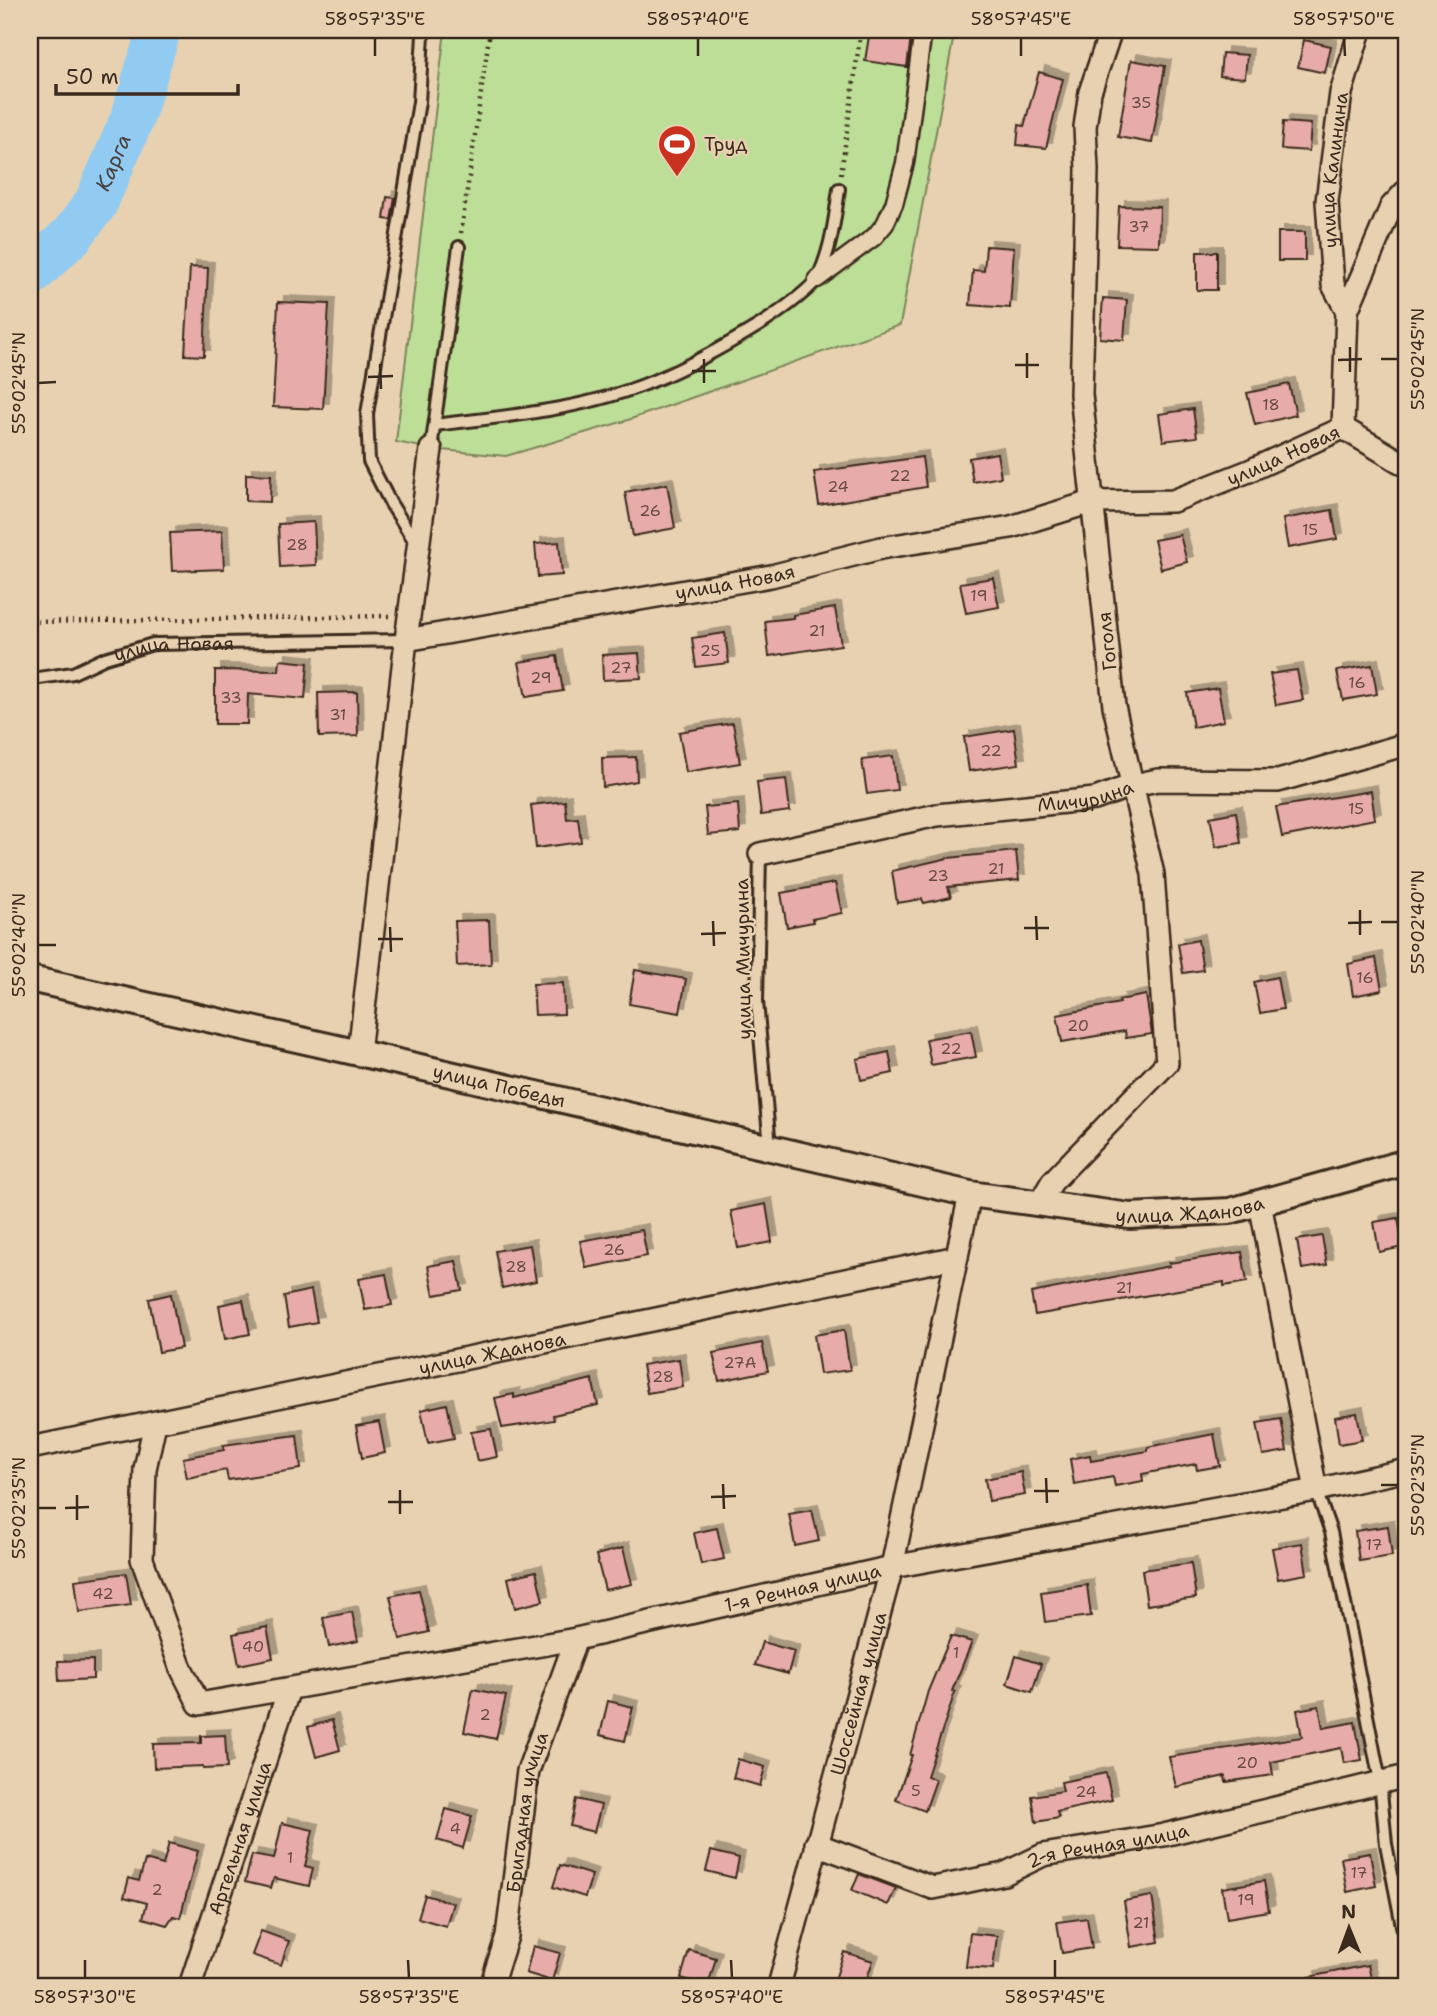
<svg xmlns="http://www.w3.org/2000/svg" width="1437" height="2016" font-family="'Shantell Sans',sans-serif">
	<defs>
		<filter id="shadow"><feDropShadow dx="6" dy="-6" stdDeviation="0" flood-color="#0004"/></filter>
	</defs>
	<rect width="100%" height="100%" fill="#e8d1b1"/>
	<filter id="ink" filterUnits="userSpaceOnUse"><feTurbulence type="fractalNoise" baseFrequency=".0143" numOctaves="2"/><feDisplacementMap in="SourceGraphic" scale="14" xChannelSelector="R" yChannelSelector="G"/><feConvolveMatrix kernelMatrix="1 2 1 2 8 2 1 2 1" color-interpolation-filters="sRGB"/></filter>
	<g filter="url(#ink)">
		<polygon fill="#bdde97" stroke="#7c845a" stroke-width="2" points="445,30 955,30 900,325 625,421 506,456 431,449 396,442"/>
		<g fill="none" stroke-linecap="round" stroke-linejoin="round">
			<path stroke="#92cbf2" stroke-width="44" id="s1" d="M30 275 72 235 96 203 132 119 159 30"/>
		</g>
		<g fill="#e7acaa" stroke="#3b2a1e" stroke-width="2" filter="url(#shadow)">
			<polygon points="870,30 912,30 907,67 865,61"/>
			<polygon points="1304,40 1331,46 1325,73 1298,67"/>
			<polygon points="1222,53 1247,55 1245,78 1220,76"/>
			<polygon points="1131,60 1165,66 1152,143 1118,137"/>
			<polygon points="1039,72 1063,79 1046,148 1017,145 1019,125 1024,126"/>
			<polygon points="1283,122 1311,124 1309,151 1281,149"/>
			<polygon points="387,197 395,198 391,220 384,219"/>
			<polygon points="1119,206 1160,207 1159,246 1117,245"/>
			<rect x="1278" y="232" width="27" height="29"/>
			<polygon points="986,246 1014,248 1010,308 970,305 973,270 984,271"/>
			<rect x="1197" y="252" width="20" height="38"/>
			<polygon points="190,267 208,268 204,356 185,355"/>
			<polygon points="1103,298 1127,300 1124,340 1100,338"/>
			<polygon points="278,302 329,304 323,409 273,407"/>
			<polygon points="1289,384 1296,415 1255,425 1247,393"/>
			<polygon points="1193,409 1197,437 1163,441 1159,414"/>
			<polygon points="997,453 1001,477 973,482 969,458"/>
			<polygon points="922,457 926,487 819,505 814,472"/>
			<polygon points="246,474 271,475 270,502 246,501"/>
			<polygon points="667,484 675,528 633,536 625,492"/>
			<polygon points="1332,510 1337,539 1288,548 1283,519"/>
			<polygon points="314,522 316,565 280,567 278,524"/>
			<polygon points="222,531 224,569 172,571 170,533"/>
			<polygon points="1180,535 1187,562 1161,569 1154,540"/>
			<polygon points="559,542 562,575 538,577 535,544"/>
			<polygon points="993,578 999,607 966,613 960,583"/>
			<polygon points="835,608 841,645 769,656 765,621 793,618 793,615"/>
			<polygon points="725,633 729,663 696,667 692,638"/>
			<polygon points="639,653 641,678 603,680 602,655"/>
			<polygon points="557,656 563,691 526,697 519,662"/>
			<polygon points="280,660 308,663 305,699 248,694 247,724 215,724 215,670 279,671"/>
			<polygon points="1372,665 1377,694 1343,700 1337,671"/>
			<polygon points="1297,670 1303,700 1276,705 1270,674"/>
			<polygon points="1218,688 1224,721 1193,727 1187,693"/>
			<polygon points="357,692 358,736 319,737 318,693"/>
			<polygon points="733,723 740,763 686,772 679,732"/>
			<polygon points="1014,729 1019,764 969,771 964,737"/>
			<polygon points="893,756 897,790 867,794 862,760"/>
			<polygon points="636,757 637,781 603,787 602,758"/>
			<polygon points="786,779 790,811 761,815 757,782"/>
			<polygon points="1371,791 1375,819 1282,837 1276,807"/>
			<polygon points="565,801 567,819 578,818 581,842 536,848 531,805"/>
			<polygon points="738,804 740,832 708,835 705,807"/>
			<polygon points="1236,812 1241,843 1216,847 1210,817"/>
			<polygon points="1016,851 1019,880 948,887 951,897 924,903 922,899 897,903 892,871 948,858"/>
			<polygon points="835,883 842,913 812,919 813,922 787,927 781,893"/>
			<polygon points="489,920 491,964 457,966 455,921"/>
			<polygon points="1198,940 1203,970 1183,973 1178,944"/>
			<polygon points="1376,958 1382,990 1353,996 1348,964"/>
			<polygon points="635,970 686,979 680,1013 629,1004"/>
			<polygon points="1277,977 1283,1009 1260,1013 1254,982"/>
			<polygon points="563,983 564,1014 535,1015 533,984"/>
			<polygon points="1146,995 1152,1034 1126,1038 1125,1031 1062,1042 1057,1015 1120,1003 1119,1000"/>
			<polygon points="971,1031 976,1057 931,1065 926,1039"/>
			<polygon points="889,1052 893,1073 861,1080 857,1059"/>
			<polygon points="766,1204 772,1242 738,1248 731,1211"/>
			<polygon points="1398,1218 1403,1247 1379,1252 1374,1222"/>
			<polygon points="642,1230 647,1256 586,1268 580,1241"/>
			<polygon points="1322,1236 1327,1265 1302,1269 1297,1240"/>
			<polygon points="530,1245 536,1281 502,1288 495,1251"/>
			<polygon points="1242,1252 1247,1282 1224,1286 1224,1282 1035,1315 1031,1293 1170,1266 1169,1263"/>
			<polygon points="456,1261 462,1290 434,1295 428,1266"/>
			<polygon points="386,1274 392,1305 365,1310 359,1279"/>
			<polygon points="311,1290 317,1322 289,1327 284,1296"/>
			<polygon points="171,1294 181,1348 159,1352 149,1299"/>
			<polygon points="243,1300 250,1334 225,1339 219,1305"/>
			<polygon points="844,1330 850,1370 820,1374 814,1335"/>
			<polygon points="762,1343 768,1371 719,1381 713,1353"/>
			<polygon points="679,1359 683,1387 647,1393 642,1365"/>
			<polygon points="592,1379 598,1405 553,1415 554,1420 502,1428 495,1398 514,1394 514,1398"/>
			<polygon points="447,1404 454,1438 428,1443 421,1410"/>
			<polygon points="1357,1413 1362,1440 1339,1444 1335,1417"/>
			<polygon points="1281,1419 1287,1451 1263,1455 1257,1423"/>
			<polygon points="379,1422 385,1453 362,1458 356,1426"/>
			<polygon points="491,1429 497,1457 477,1461 471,1432"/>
			<polygon points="1214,1434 1220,1466 1197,1470 1196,1464 1142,1474 1143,1481 1115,1486 1113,1477 1074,1484 1070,1459 1090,1455 1091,1461 1148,1451 1148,1447"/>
			<polygon points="297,1435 301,1469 228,1480 226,1470 187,1478 183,1458 224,1450 223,1445"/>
			<polygon points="1021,1472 1025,1495 989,1501 985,1479"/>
			<polygon points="812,1510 819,1541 795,1546 789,1514"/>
			<polygon points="1388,1526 1392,1556 1359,1561 1355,1531"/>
			<polygon points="717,1528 724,1559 701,1564 694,1533"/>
			<polygon points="1302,1543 1307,1574 1278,1579 1272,1548"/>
			<polygon points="623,1548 632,1584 605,1590 596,1555"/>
			<polygon points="1191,1563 1196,1598 1147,1605 1142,1570"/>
			<polygon points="536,1571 543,1601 515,1608 508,1578"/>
			<polygon points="126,1573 131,1605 79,1612 75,1580"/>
			<polygon points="1087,1585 1091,1616 1045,1622 1041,1592"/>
			<polygon points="419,1590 429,1632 400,1639 390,1596"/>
			<polygon points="352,1612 358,1641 329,1647 323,1618"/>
			<polygon points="267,1627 273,1658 239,1665 233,1634"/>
			<polygon points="951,1636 972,1642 952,1691 955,1692 927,1776 936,1780 925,1811 896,1800 912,1755 910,1755 928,1691"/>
			<polygon points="762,1642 794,1651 788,1674 755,1665"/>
			<polygon points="1016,1656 1041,1664 1032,1692 1007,1684"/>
			<polygon points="93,1660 93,1679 59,1681 58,1661"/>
			<polygon points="473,1689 506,1696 496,1739 464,1732"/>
			<polygon points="608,1701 633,1707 625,1741 600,1735"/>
			<polygon points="1319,1706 1323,1728 1355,1722 1362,1760 1344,1763 1341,1748 1271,1762 1273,1775 1226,1782 1225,1776 1176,1787 1169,1757 1302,1737 1297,1710"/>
			<polygon points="332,1720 340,1750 316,1757 308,1727"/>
			<polygon points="225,1735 227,1768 203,1769 203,1766 154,1768 153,1744 201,1743 201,1736"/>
			<polygon points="738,1759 765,1767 760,1786 733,1778"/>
			<polygon points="1106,1773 1112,1800 1057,1812 1059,1818 1036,1822 1032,1796 1063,1791 1061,1782"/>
			<polygon points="576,1799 601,1805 594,1832 570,1826"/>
			<polygon points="446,1809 472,1816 463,1848 437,1840"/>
			<polygon points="282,1823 313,1830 305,1866 313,1868 309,1886 274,1878 271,1888 245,1882 252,1855 274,1859"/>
			<polygon points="169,1843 198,1851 180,1918 173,1916 167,1925 143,1918 147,1903 124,1897 129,1878 139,1881 145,1860 163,1865"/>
			<polygon points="711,1851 739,1858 735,1878 706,1871"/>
			<polygon points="1370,1853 1376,1886 1347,1892 1341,1858"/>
			<polygon points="560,1865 592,1875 585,1897 553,1887"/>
			<polygon points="859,1874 896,1888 888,1905 852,1890"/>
			<polygon points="1264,1881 1269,1911 1227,1918 1222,1888"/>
			<polygon points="425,1895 453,1903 446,1926 418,1918"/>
			<polygon points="1152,1896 1159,1942 1131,1947 1124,1901"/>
			<polygon points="1087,1918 1092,1948 1062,1953 1057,1922"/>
			<polygon points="261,1931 289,1941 281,1965 252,1955"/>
			<polygon points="970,1933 997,1936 993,1969 966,1967"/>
			<polygon points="533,1946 560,1953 552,1981 526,1973"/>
			<polygon points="689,1950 716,1958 708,1986 681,1978"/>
			<polygon points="844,1952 873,1961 864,1986 833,1986"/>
			<polygon points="1368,1965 1373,1986 1310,1986 1309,1977"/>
		</g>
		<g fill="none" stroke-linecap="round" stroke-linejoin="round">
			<defs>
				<g id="service">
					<path d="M435 425C507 416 585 410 653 381 690 366 727 345 761 324 774 316 812 289 818 277 831 250 835 218 839 189"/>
					<polyline points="431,449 459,247"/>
					<polyline points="417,545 391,504 369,461 367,414 419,102 423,35"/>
					<path id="s2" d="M39 678 73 673 105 658 153 644 406 640"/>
					<polyline points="760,854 757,1001 770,1147"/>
					<polyline points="1316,1490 1331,1532 1380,1781 1386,1844 1407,1951"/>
				</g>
				<polyline id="pedestrian" points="817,279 874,237 885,224 894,204 905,163 923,30"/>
				<g id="minor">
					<path id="s3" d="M1347 311 1333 285 1327 201 1341 93 1360 30"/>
					<polyline points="1343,428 1347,311 1391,207 1407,190"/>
					<path id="s4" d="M406 640 771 576 881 548 1011 527 1091 502 1173 501 1249 471 1343 428 1407 466"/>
					<path id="s5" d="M760 854 937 815 1095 799 1133 785 1158 780 1278 781 1407 744"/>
					<polyline points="359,1053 406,640 431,449"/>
					<polyline points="1260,1203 1316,1490"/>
					<polyline points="1039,1204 1052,1182 1167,1063 1153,874 1114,706 1081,394 1087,170 1085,127 1090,92 1111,30"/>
					<path id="s6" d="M155 1423 145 1469 142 1559 180 1666 199 1704 576 1639 892 1567 1316 1490 1407 1470"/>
					<path id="s7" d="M30 1448 957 1257"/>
					<path id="s8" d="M816 1844 933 1888 1004 1874 1043 1855 1164 1835 1407 1776"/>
					<path id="s9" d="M190 1986 289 1689"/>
					<path id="s10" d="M491 1986 507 1936 528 1771 576 1639"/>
					<path id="s11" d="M779 1986 892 1567 970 1194"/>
				</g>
				<g id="tertiary">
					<path id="s12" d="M30 979 359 1053 970 1194 1130 1216 1230 1211 1407 1162"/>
				</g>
			</defs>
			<use href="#service" stroke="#3b2a1e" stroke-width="16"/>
			<use href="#pedestrian" stroke="#3b2a1e" stroke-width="21"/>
			<use href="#minor" stroke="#3b2a1e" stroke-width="26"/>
			<use href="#tertiary" stroke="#3b2a1e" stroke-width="30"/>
			<g stroke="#3b2a1e" stroke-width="4.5" stroke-dasharray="2 5" stroke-linecap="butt">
				<polyline points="841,174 861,30"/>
				<polyline points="461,233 490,30"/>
				<polyline points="30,622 389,616"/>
			</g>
			<use href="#service" stroke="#e8d1b1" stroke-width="10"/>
			<use href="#pedestrian" stroke="#e8d1b1" stroke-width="16"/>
			<use href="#minor" stroke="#e8d1b1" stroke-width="21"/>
			<use href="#tertiary" stroke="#e8d1b1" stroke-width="24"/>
		</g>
	</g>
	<path fill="none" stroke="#3b2a1e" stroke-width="2.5" d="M375 38V56M698 38V56M1021 38V56M1344 38 1345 56M1350 347V372M1027 353V378M704 359V383M1381 359H1398M1338 360 1362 359M380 364 381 389M1015 365H1039M692 371H716M368 377 393 376M38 383 56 382M1360 910V935M1036 916 1037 940M713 921 714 946M1381 922H1398M1348 923 1372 922M390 927 391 952M1024 928H1049M701 934 726 933M378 939H403M38 945H56M1046 1478 1047 1503M723 1484 724 1509M1381 1485H1398M400 1490V1514M1034 1491H1059M77 1495V1520M711 1497 736 1496M388 1502H413M38 1508H56M65 1508 89 1507M85 1960V1978M408 1960 409 1978M731 1960 732 1978M1055 1960V1978"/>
	<defs>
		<symbol id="stadium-pin" viewBox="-11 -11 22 30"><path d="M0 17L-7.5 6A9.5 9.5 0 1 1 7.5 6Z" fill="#c8321e" stroke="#e8d1b1"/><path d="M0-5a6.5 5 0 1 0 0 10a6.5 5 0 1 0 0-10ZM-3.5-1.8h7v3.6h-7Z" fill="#fff"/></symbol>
	</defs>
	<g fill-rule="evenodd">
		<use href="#stadium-pin" x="655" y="122" width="44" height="60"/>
	</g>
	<g text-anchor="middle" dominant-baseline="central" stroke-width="5" stroke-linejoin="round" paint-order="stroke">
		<g font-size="16" fill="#664a41">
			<text x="1141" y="102">35</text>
			<text x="1139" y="226">37</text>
			<text x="1271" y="404">18</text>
			<text x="900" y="475">22</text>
			<text x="838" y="486">24</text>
			<text x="650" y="510">26</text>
			<text x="1310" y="529">15</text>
			<text x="297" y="544">28</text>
			<text x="979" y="595">19</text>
			<text x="817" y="630">21</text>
			<text x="710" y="650">25</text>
			<text x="621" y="667">27</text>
			<text x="541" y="677">29</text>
			<text x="1357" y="682">16</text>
			<text x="231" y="697">33</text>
			<text x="338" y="714">31</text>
			<text x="991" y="750">22</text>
			<text x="1356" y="808">15</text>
			<text x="996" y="868">21</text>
			<text x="938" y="875">23</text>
			<text x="1365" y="977">16</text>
			<text x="1078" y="1025">20</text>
			<text x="951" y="1048">22</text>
			<text x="614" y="1249">26</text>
			<text x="516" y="1266">28</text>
			<text x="1124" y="1287">21</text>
			<text x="740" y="1362">27А</text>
			<text x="663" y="1376">28</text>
			<text x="1374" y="1544">17</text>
			<text x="103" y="1593">42</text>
			<text x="253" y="1646">40</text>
			<text x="956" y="1652">1</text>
			<text x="485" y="1714">2</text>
			<text x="1247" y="1762">20</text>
			<text x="916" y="1790">5</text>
			<text x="1086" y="1791">24</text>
			<text x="455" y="1828">4</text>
			<text x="290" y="1857">1</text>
			<text x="1359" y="1872">17</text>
			<text x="157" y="1889">2</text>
			<text x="1246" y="1899">19</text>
			<text x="1141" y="1922">21</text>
		</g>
		<g font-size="19" fill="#3b2a1e" stroke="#e8d1b1" text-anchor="start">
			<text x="704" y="144">Труд</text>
		</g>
		<g font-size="19" fill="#3b2a1e" stroke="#e8d1b1">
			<text stroke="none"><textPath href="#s3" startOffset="145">улица Калинина</textPath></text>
			<text stroke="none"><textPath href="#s4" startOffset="901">улица Новая</textPath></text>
			<text stroke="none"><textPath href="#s4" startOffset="334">улица Новая</textPath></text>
			<text transform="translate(1107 641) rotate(-96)">Гоголя</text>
			<text stroke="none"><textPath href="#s2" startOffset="140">улица Новая</textPath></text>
			<text stroke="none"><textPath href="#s5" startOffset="331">Мичурина</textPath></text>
			<text transform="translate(743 959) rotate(-91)">улица Мичурина</text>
			<text stroke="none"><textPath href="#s12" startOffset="481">улица Победы</textPath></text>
			<text stroke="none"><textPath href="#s12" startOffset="1186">улица Жданова</textPath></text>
			<text stroke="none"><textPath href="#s7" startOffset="472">улица Жданова</textPath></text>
			<text stroke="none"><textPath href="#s6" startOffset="908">1-я Речная улица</textPath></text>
			<text stroke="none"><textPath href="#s11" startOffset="303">Шоссейная улица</textPath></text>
			<text stroke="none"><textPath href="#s10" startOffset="178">Бригадная улица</textPath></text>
			<text stroke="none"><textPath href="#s9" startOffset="156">Артельная улица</textPath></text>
			<text stroke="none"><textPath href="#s8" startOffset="306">2-я Речная улица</textPath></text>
		</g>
		<g font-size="21" font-style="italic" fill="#48423e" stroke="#e8d1b1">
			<text stroke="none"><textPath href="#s1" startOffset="142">Карга</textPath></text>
		</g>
	</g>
	<rect width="1437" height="2016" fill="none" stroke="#e8d1b1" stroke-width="77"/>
	<g transform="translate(1349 1928) rotate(359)" stroke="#e8d1b1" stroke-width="5" paint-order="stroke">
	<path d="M0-5L12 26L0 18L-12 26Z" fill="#3b2a1e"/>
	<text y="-10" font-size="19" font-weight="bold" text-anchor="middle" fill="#3b2a1e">N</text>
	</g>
	<path d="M56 84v10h182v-10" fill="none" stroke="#3b2a1e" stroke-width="3.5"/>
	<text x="66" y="84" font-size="21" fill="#3b2a1e" stroke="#e8d1b1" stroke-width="5" paint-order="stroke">50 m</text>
	<rect x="38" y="38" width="1360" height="1940" fill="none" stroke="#3b2a1e" stroke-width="2.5"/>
	<g font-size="18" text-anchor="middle" fill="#3b2a1e">
		<text x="375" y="25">58°57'35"E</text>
		<text x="698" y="25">58°57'40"E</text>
		<text x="1021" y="25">58°57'45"E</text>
		<text x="1344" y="25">58°57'50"E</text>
		<text transform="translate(1418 359) rotate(-90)" y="6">55°02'45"N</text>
		<text transform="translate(19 383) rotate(-90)" y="6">55°02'45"N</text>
		<text transform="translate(1418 922) rotate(-90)" y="6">55°02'40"N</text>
		<text transform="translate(19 945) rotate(-90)" y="6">55°02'40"N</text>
		<text transform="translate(1418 1485) rotate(-90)" y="6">55°02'35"N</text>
		<text transform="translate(19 1508) rotate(-90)" y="6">55°02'35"N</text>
		<text x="85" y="2003">58°57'30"E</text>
		<text x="409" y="2003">58°57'35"E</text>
		<text x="732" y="2003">58°57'40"E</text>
		<text x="1055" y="2003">58°57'45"E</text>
	</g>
</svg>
